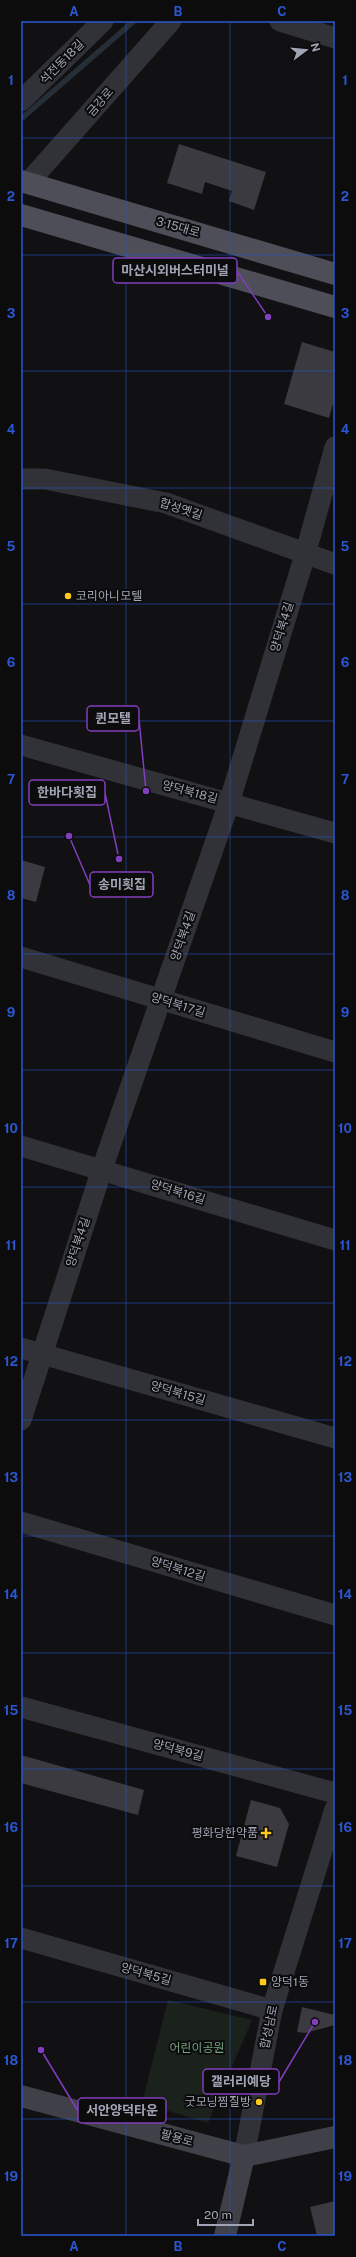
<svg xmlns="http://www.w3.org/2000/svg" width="356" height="2257" font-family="'Public Sans','Noto Sans KR',sans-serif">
	<rect width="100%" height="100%" fill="#111012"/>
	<polygon fill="#1b221c" points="168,2000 252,2020 208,2123 142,2103"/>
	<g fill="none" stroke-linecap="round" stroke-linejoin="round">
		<polyline stroke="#262e37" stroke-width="5.5" points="21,119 134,21"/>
	</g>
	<g fill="#3a3a40">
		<polygon points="179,144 266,172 254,210 229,201 232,191 205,182 202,194 167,183"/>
		<polygon points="302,342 335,352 335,397 329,418 284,404"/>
		<polygon points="21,860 45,867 36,902 21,898"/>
		<polygon points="21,1755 144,1790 138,1815 21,1783"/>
		<polygon points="251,1800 280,1808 289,1824 277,1867 236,1856"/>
		<polygon points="302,2007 335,2015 335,2025 305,2033 297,2032"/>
		<polygon points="335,2201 335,2236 317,2236 310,2207"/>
	</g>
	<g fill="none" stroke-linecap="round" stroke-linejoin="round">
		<g stroke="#313238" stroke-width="21">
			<polyline points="280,21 335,38"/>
			<polyline points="21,101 103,21"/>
			<polyline points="28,183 171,21"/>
			<polyline points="21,479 45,479 166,503 335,564"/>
			<polyline points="21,745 335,833"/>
			<polyline points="21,957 335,1052"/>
			<polyline points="21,1146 335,1240"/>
			<polyline points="21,1348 335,1438"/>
			<polyline points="21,1420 102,1169 229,803 305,555 335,447"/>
			<polyline points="21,1522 335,1615"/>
			<polyline points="21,1707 335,1793"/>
			<polyline points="21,1938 272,2010"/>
			<polyline points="244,2156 272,2010 335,1809"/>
		</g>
		<g stroke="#3f4048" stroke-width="22">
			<polyline points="21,2096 244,2156 335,2137"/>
			<polyline points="225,2236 244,2156"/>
		</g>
		<g stroke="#4d4e57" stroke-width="22">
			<polyline points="21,181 335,274"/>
			<polyline points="21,215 335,307"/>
		</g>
	</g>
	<path fill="none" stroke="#2a57d4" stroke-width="1" stroke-opacity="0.55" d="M126 21V2236M230 21V2236M21 138H335M21 255H335M21 371H335M21 488H335M21 604H335M21 721H335M21 837H335M21 954H335M21 1070H335M21 1187H335M21 1303H335M21 1420H335M21 1536H335M21 1653H335M21 1769H335M21 1886H335M21 2002H335M21 2119H335"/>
	<g fill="#ffca1c" stroke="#0c0c0d" stroke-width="1.5">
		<circle cx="68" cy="596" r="4"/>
		<path d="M264 1827h4v4h4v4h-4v4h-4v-4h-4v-4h4z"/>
		<rect x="259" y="1978" width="8" height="8" rx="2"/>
		<circle cx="259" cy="2102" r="4"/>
	</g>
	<g text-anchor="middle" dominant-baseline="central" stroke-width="4" stroke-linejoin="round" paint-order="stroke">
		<g font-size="12" fill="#a0a4b4" stroke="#0c0c0d">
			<text transform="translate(62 62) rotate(-45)">석전동18길</text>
			<text transform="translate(100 102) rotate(-49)">금강로</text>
			<text transform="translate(178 227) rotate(16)">3·15대로</text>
			<text transform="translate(181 509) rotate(18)">합성옛길</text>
			<text transform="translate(282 627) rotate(-73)">양덕북4길</text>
			<text transform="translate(190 792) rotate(15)">양덕북18길</text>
			<text transform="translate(183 936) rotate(-71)">양덕북4길</text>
			<text transform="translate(178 1005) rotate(17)">양덕북17길</text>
			<text transform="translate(178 1192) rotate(17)">양덕북16길</text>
			<text transform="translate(78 1242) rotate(-72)">양덕북4길</text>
			<text transform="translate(178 1393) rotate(16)">양덕북15길</text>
			<text transform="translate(178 1569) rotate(17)">양덕북12길</text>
			<text transform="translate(178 1750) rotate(15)">양덕북9길</text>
			<text transform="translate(146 1974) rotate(16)">양덕북5길</text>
			<text transform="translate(269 2027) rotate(-78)">합성남로</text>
			<text transform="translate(177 2138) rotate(15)">팔용로</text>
		</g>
		<g font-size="12" fill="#a0a4b4" stroke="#0c0c0d" text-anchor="start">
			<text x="76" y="596">코리아니모텔</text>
			<text x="258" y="1833" text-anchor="end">평화당한약품</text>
			<text x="271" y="1982">양덕1동</text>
			<text x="251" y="2102" text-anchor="end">굿모닝찜질방</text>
		</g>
		<g font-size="12" fill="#75a27c" stroke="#0c0c0d">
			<text x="197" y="2048">어린이공원</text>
		</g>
	</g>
	<path fill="none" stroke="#813ebd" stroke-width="1.5" d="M268 317L237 271M146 791L139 719M119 859L105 793M69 836L90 885M315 2022L279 2082M41 2050L78 2111"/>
	<g fill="#813ebd" stroke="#0c0c0d" stroke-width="1.5">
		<circle cx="268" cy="317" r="4"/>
		<circle cx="146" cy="791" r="4"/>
		<circle cx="119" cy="859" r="4"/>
		<circle cx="69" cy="836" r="4"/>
		<circle cx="315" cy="2022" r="4"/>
		<circle cx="41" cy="2050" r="4"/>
	</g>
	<g fill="#0c0c0d" stroke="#813ebd" stroke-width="1.5">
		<rect x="113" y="258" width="124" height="25" rx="4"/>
		<rect x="87" y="706" width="52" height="25" rx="4"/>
		<rect x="29" y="780" width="76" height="25" rx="4"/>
		<rect x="90" y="872" width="63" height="25" rx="4"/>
		<rect x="203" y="2069" width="76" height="25" rx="4"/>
		<rect x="78" y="2098" width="88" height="25" rx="4"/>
	</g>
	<g font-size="13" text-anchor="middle" font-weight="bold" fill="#a0a4b4">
		<text x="175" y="275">마산시외버스터미널</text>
		<text x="113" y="723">퀸모텔</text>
		<text x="67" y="797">한바다횟집</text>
		<text x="122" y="889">송미횟집</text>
		<text x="241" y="2086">갤러리예당</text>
		<text x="122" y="2115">서안양덕타운</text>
	</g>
	<rect width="356" height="2257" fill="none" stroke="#0c0c0d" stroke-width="44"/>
	<g transform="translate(306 50) rotate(74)" stroke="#0c0c0d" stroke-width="3" paint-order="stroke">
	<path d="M0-3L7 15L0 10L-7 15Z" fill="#a0a4b4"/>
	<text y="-6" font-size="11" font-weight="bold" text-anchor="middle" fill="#a0a4b4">N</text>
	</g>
	<path d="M198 2219v6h55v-6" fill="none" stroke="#a0a4b4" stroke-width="2"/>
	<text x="204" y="2219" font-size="12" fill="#a0a4b4" stroke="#0c0c0d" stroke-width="3" paint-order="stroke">20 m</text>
	<rect x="22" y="22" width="312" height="2213" fill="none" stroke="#2a57d4" stroke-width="1.5"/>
	<g font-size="13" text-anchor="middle" font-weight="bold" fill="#2a57d4">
		<text x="74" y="16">A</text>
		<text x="178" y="16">B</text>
		<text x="282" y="16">C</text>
		<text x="11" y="85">1</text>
		<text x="345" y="85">1</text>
		<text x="11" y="201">2</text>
		<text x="345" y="201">2</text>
		<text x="11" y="318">3</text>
		<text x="345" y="318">3</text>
		<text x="11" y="434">4</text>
		<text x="345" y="434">4</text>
		<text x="11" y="551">5</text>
		<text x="345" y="551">5</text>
		<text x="11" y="667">6</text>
		<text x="345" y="667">6</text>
		<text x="11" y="784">7</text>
		<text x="345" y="784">7</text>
		<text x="11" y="900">8</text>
		<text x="345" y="900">8</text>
		<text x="11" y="1017">9</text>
		<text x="345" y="1017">9</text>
		<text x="11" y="1133">10</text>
		<text x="345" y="1133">10</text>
		<text x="11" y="1250">11</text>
		<text x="345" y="1250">11</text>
		<text x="11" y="1366">12</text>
		<text x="345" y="1366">12</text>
		<text x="11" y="1482">13</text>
		<text x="345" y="1482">13</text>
		<text x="11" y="1599">14</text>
		<text x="345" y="1599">14</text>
		<text x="11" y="1715">15</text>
		<text x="345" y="1715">15</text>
		<text x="11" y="1832">16</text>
		<text x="345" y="1832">16</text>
		<text x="11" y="1948">17</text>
		<text x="345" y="1948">17</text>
		<text x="11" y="2065">18</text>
		<text x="345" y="2065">18</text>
		<text x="11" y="2181">19</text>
		<text x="345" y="2181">19</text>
		<text x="74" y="2251">A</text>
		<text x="178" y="2251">B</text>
		<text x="282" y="2251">C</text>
	</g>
</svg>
